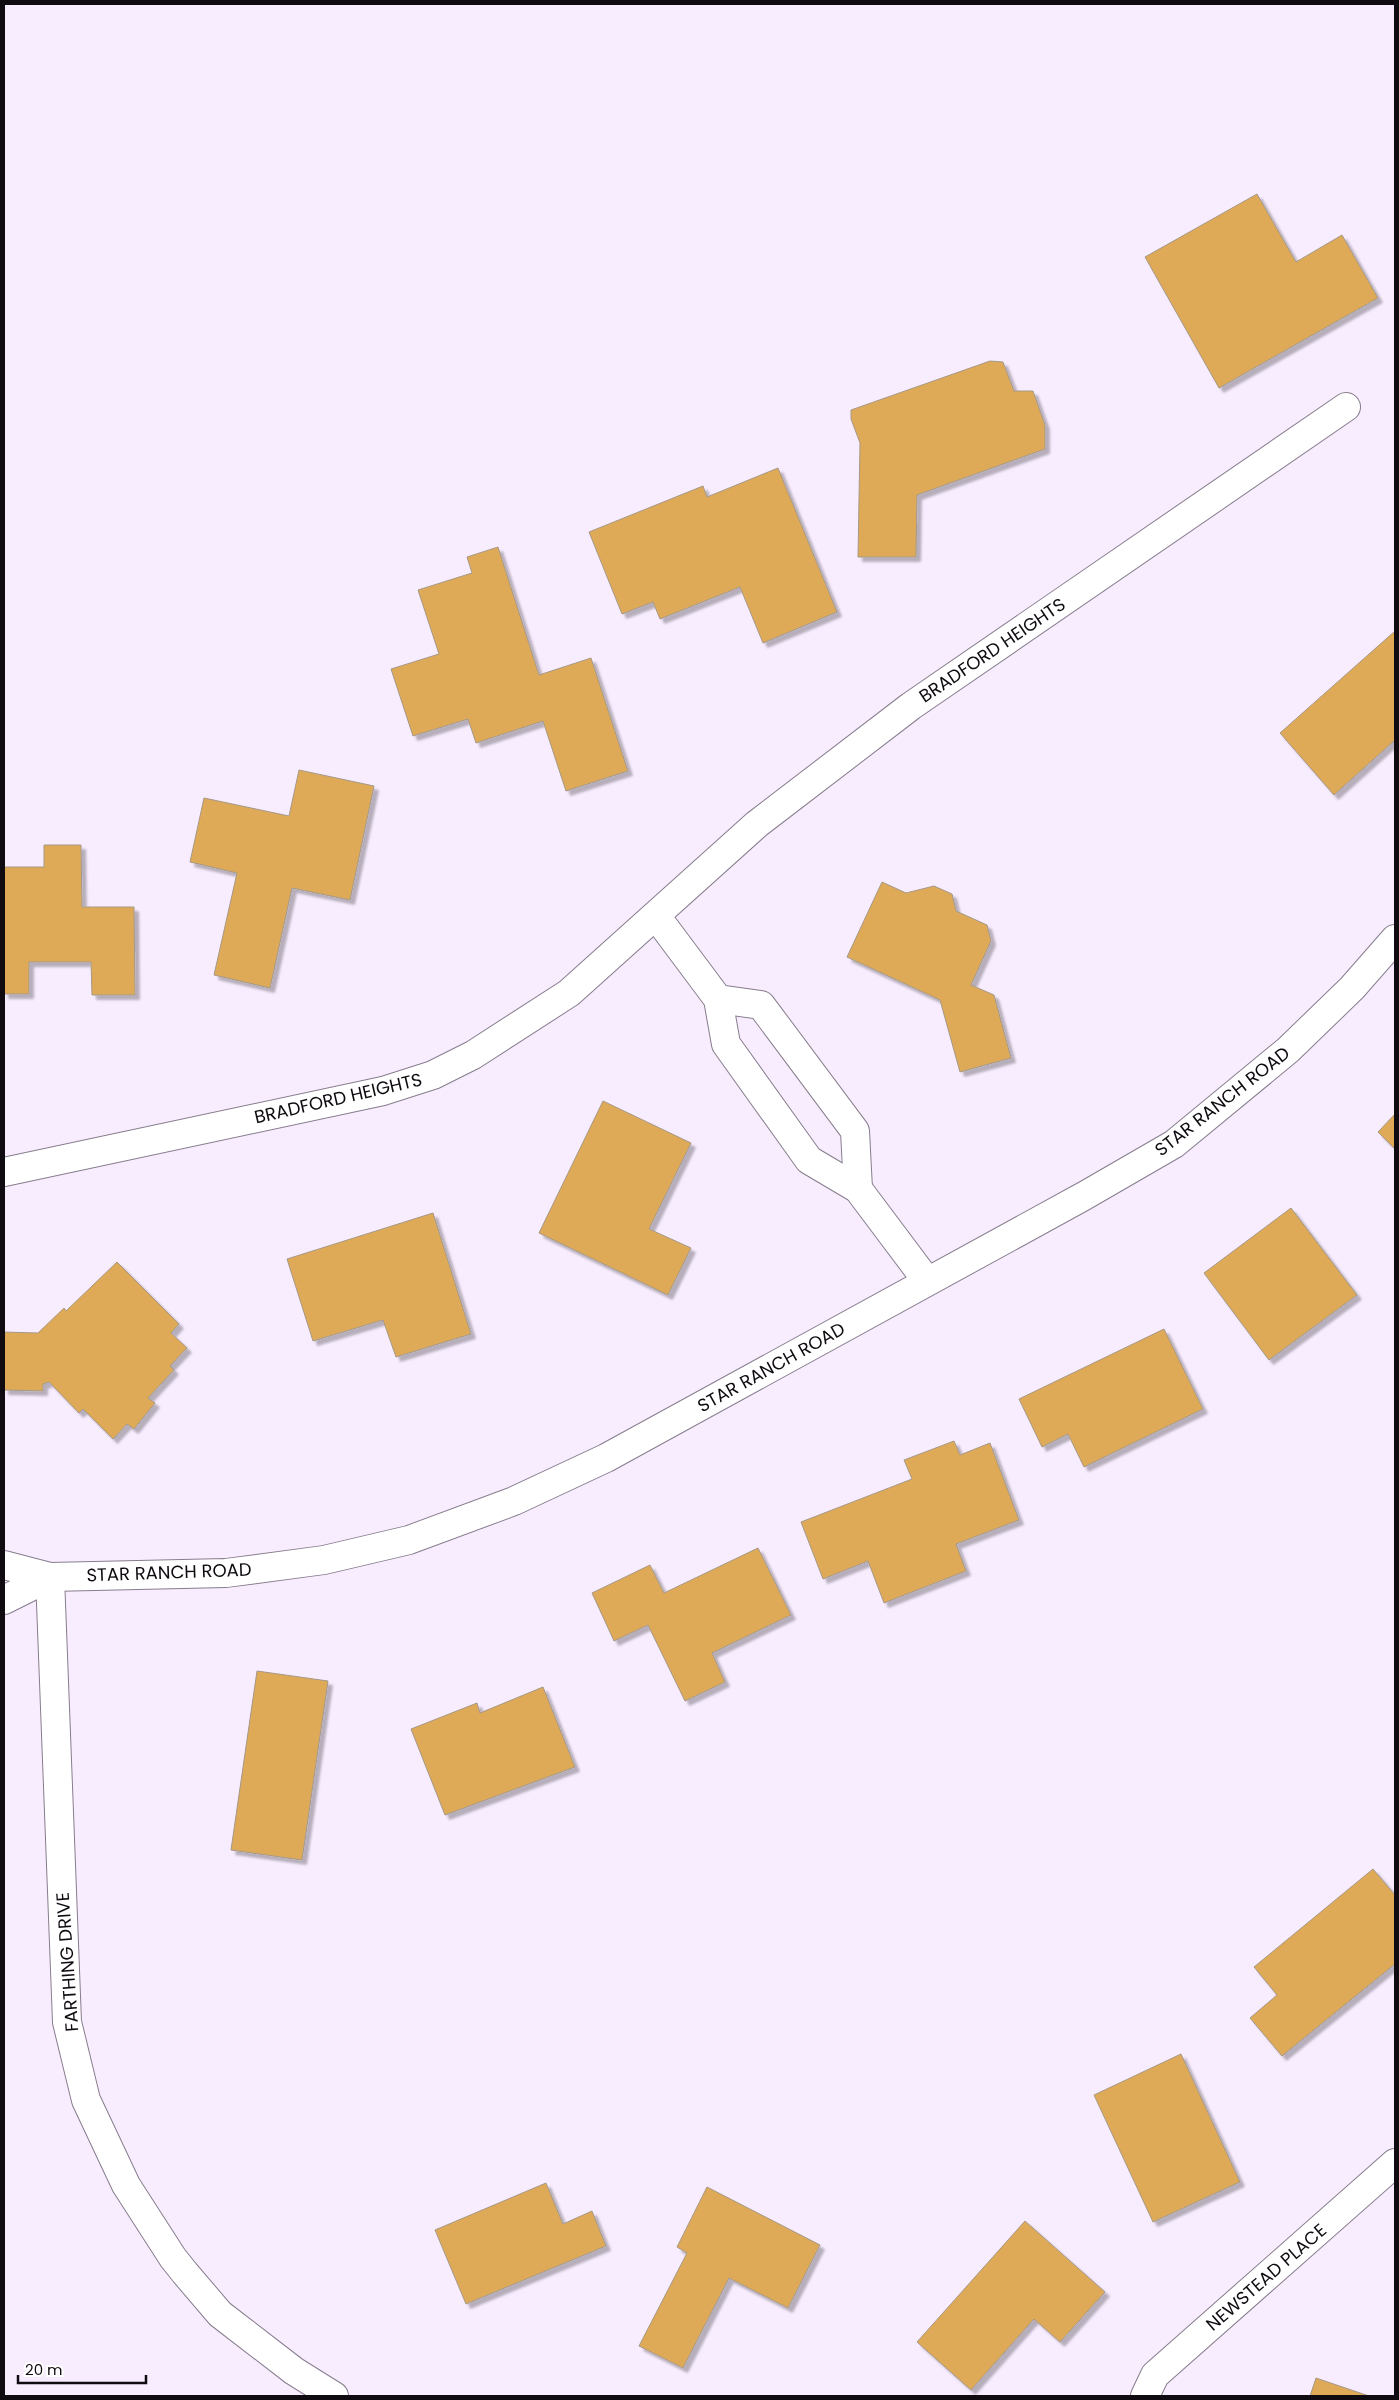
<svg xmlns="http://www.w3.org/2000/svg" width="1399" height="2400" font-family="Poppins,sans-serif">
	<defs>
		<filter id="shadow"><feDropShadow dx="4.5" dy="4.5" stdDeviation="1" flood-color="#0004"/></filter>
	</defs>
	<rect width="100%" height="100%" fill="#f8edff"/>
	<g fill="#dfaa59" stroke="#a49888" filter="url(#shadow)">
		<polygon points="1257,194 1296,262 1342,235 1378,298 1219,388 1145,257"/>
		<polygon points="990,361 1003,362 1014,391 1033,391 1045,425 1045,449 917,495 916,557 858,557 860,443 851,419 851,410"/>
		<polygon points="778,468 837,612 763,643 740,587 660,619 653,602 622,614 589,532 703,486 707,497"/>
		<polygon points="498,547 539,675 591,658 628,771 566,791 543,721 476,743 468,719 413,736 391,669 439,654 418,590 472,573 467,557"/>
		<polygon points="1395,631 1395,740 1334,795 1280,733"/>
		<polygon points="299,770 374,786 350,900 292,888 270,988 214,975 237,873 190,862 204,798 289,816"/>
		<polygon points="44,845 81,845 82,907 134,907 135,995 92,995 91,962 29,962 29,994 4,994 4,867 44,867"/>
		<polygon points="882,882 906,893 934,886 952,894 956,911 987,925 991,941 971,985 994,995 1011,1058 960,1072 940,1000 847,957"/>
		<polygon points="603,1101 691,1143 649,1229 691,1248 668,1295 539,1233"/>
		<polygon points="1395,1114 1395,1149 1378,1132"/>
		<polygon points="1291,1208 1357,1295 1269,1360 1204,1273"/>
		<polygon points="433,1213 471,1334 396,1357 383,1320 313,1341 287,1259"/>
		<polygon points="117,1262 179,1324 171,1333 187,1348 170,1366 174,1370 148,1398 155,1403 134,1429 127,1424 113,1439 83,1409 79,1413 49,1382 43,1384 43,1391 4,1390 4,1332 38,1333 64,1308 66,1311"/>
		<polygon points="1164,1329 1203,1409 1084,1467 1068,1434 1042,1447 1019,1399"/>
		<polygon points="954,1441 960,1455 990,1443 1019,1520 956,1544 966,1571 884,1603 868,1561 823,1579 801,1522 912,1479 904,1460"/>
		<polygon points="758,1548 791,1615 712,1653 725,1682 685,1701 648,1625 614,1641 592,1593 650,1565 664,1593"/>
		<polygon points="257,1671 328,1681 302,1860 231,1850"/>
		<polygon points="543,1687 575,1767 445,1815 411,1729 477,1703 480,1713"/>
		<polygon points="1373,1869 1395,1895 1395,1964 1282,2056 1250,2018 1277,1995 1254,1967"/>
		<polygon points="1181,2054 1240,2182 1153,2222 1094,2095"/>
		<polygon points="546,2183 563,2224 592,2211 606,2246 466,2304 435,2230"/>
		<polygon points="707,2187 820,2245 788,2308 729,2278 683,2368 639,2346 687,2253 677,2247"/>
		<polygon points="1025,2221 1105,2292 1060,2342 1034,2319 971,2390 917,2342"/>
		<polygon points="1316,2378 1369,2396 1310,2396"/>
	</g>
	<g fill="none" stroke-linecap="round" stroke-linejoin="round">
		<defs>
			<g id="minor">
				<polyline points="656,916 718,999 726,1044 809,1160 858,1189 927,1281"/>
				<polyline points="718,999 761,1005 855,1131 858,1189"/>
				<polyline points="4,1172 383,1091 433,1075 473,1055 569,993 757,824 911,706 1346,407"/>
				<polyline points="4,1565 50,1577 226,1573 324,1560 409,1540 514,1501 606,1458 1084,1196 1174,1144 1288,1050 1352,988 1395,939"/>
				<polyline points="50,1577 67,2022 86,2100 126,2185 173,2258 185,2273 220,2314 294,2371 334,2396"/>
				<polyline points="4,1600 50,1577"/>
				<polyline points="1145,2396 1155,2375 1395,2163"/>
			</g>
		</defs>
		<use href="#minor" stroke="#877d8d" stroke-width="30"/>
		<use href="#minor" stroke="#fff" stroke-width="28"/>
	</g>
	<g text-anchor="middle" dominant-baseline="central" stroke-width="5" stroke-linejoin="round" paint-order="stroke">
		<g font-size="18" fill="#0f0b11" stroke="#fff">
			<text transform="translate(992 650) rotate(-34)">BRADFORD HEIGHTS</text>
			<text transform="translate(338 1098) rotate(-13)">BRADFORD HEIGHTS</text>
			<text transform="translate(1222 1101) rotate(-38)">STAR RANCH ROAD</text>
			<text transform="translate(771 1367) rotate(-29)">STAR RANCH ROAD</text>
			<text transform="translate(169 1572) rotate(-2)">STAR RANCH ROAD</text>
			<text transform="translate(67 1962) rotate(-94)">FARTHING DRIVE</text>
			<text transform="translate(1266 2277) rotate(-41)">NEWSTEAD PLACE</text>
		</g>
	</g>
	<rect width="1399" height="2400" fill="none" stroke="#0f0b11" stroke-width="10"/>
	<path d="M18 2375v8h128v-8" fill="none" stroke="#0f0b11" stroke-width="2.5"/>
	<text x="25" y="2375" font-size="15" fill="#0f0b11" stroke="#ffffff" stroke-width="4" paint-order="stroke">20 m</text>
</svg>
